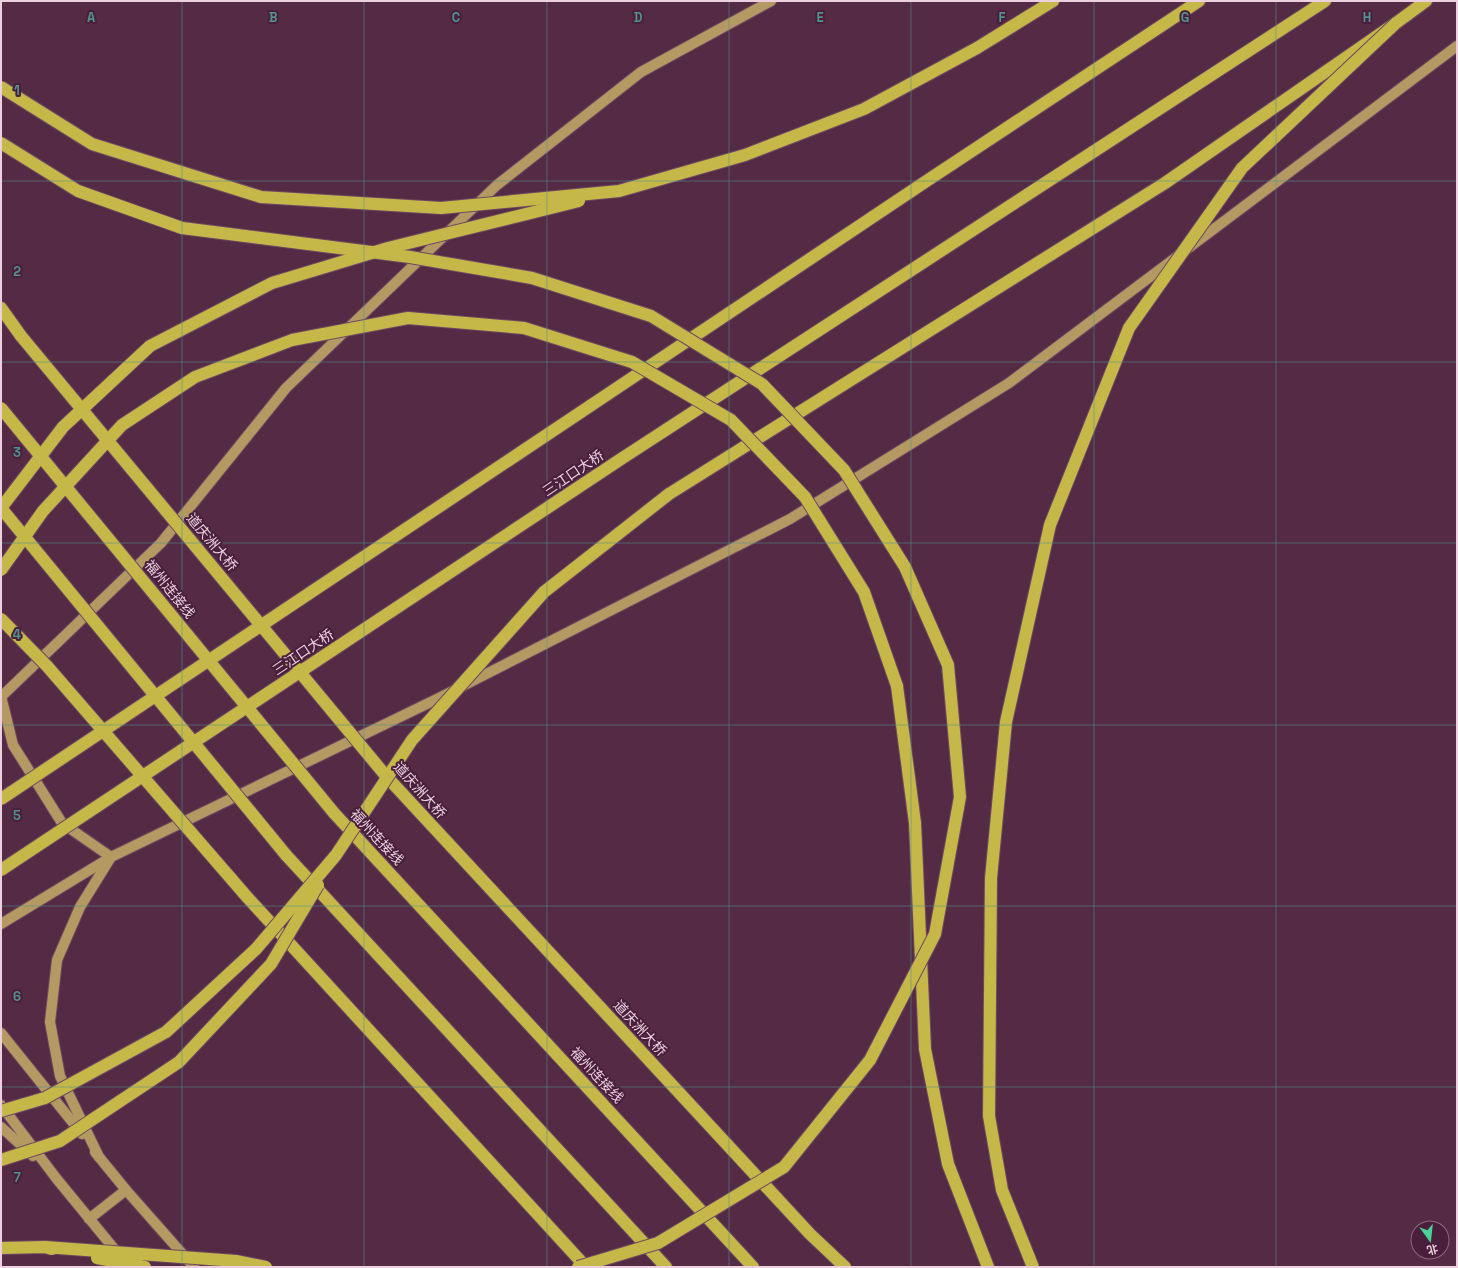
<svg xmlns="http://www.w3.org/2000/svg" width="1458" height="1268" font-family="'Space Grotesk','Noto Sans SC',sans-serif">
	<rect width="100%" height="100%" fill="#552a45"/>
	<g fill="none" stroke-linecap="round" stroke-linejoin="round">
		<defs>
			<g id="major">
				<polyline points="1,696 13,745 62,823 111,857 80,907 57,960 50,1022 60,1076 99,1157"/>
				<polyline points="1,697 161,543 286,388 497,185 641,72 771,1"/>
				<polyline points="1,924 111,857 439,698 790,519 1009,383 1457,46"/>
				<polyline points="1,1033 82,1134"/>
				<polyline points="1,1105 56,1178 120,1256"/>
				<polyline points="1,1127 33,1156"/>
				<polyline points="95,1152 126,1190 194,1267"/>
				<polyline points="89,1219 126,1190"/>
			</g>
			<g id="highway">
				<polyline points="977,48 1053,1"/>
				<polyline points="1,308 21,336"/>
				<polyline points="590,406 928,180 1199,1"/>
				<polyline points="621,459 1325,1"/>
				<polyline points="669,494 1165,183 1396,23 1426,1"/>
				<polyline points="897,686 915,823 925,1049 948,1164 988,1267"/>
				<polyline points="386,776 810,1234 845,1267"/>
				<polyline points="334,813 753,1267"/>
				<polyline points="286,855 666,1267"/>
				<polyline points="247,897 586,1267"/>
			</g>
		</defs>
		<use href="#major" stroke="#6f4a61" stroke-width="12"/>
		<use href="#highway" stroke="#6f4a61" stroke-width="14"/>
		<use href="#major" stroke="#b49962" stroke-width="10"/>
		<use href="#highway" stroke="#c5b848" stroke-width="12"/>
		<defs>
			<g id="highway-bridge">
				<polyline points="1,87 92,144 261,197 441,208 619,191 745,155 864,109 977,48"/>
				<polyline points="1,143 78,191 182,228 410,257 532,278 651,316 762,384 844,470 905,567 948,665 960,797 935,934 870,1060 784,1167 658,1243 578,1267"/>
				<polyline points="21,336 386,776"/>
				<polyline points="1,408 334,813"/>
				<polyline points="1,508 63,427 150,346 272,283 388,248 579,201"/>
				<polyline points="1,508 286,855"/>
				<polyline points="1,570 43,511 122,425 195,377 292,340 408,318 524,328 632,362 731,420 805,497 864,592 897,686"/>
				<polyline points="1,619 47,666 247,897"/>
				<polyline points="1,799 590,406"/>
				<polyline points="1,870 621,459"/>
				<polyline points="1,1111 45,1098 166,1032 256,949 336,855 412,740 544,592 669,494"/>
				<polyline points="1,1160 60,1141 179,1062 271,964 318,885"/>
				<polyline points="45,1247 236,1261 266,1267"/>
				<polyline points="1,1248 45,1247 52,1249"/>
				<polyline points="97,1258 145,1267"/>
				<polyline points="1033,1267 1002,1190 989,1116 991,878 1006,722 1050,525 1129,328 1242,168 1396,23"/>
			</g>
		</defs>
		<use href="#highway-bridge" stroke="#6f4a61" stroke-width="14" stroke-linecap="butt"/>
		<use href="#highway-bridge" stroke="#c5b848" stroke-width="12"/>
	</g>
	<path fill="none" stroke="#519190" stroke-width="1" stroke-opacity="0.55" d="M182 1V1267M364 1V1267M547 1V1267M729 1V1267M911 1V1267M1094 1V1267M1276 1V1267M1 181H1457M1 362H1457M1 543H1457M1 725H1457M1 906H1457M1 1087H1457"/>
	<g text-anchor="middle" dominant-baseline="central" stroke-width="4" stroke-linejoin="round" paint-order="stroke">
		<g font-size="14" fill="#ecd0e0" stroke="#491f3b">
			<text transform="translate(573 473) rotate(-34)">三江口大桥</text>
			<text transform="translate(212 542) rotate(50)">道庆洲大桥</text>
			<text transform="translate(170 589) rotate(51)">福州连接线</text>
			<text transform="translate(303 652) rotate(-34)">三江口大桥</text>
			<text transform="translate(420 790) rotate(48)">道庆洲大桥</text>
			<text transform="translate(377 837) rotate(47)">福州连接线</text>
			<text transform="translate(640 1028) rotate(47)">道庆洲大桥</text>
			<text transform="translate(597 1075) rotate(47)">福州连接线</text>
		</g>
	</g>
	<g font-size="13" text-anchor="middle" font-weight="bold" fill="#519190" stroke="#491f3b" stroke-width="4" stroke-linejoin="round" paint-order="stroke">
		<text x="91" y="22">A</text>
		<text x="273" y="22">B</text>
		<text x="456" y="22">C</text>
		<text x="638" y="22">D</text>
		<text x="820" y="22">E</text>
		<text x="1002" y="22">F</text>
		<text x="1185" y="22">G</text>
		<text x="1367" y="22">H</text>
		<text x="17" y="95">1</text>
		<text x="17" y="276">2</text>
		<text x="17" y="457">3</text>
		<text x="17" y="639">4</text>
		<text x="17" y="820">5</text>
		<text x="17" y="1001">6</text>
		<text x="17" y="1182">7</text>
	</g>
	<rect width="1458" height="1268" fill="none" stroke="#ecd0e0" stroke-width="4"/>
	<g transform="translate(1430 1240) rotate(165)"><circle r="19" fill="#491f3b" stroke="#8a667d"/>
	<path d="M0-3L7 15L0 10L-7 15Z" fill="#4ad49c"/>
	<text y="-6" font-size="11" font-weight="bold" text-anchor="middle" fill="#ecd0e0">北</text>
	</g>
</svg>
